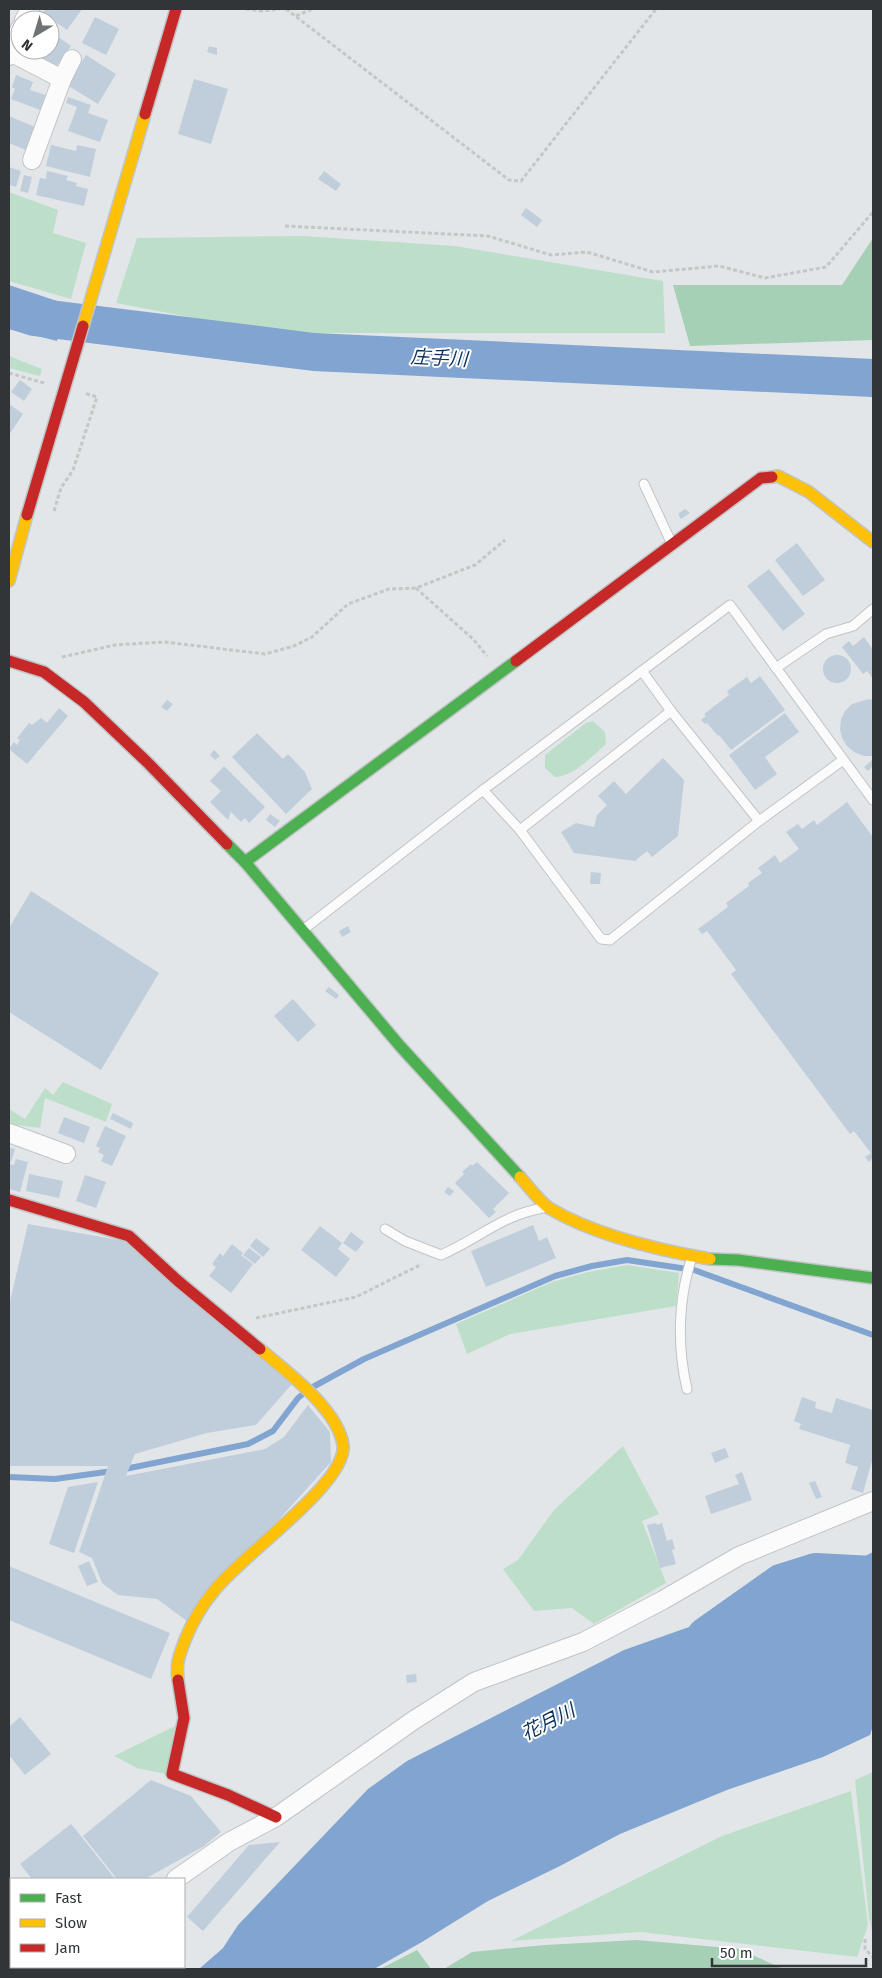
<svg xmlns="http://www.w3.org/2000/svg" width="882" height="1978" font-family="'Fira Sans','Noto Sans JP',sans-serif">
	<rect width="100%" height="100%" fill="#e2e6e9"/>
	<g fill="#bddfc9">
		<polygon points="9,192 58,210 53,233 86,243 71,299 9,281"/>
		<polygon points="302,236 455,246 663,281 665,333 273,333 116,303 137,238"/>
		<polygon points="9,356 42,369 40,376 9,368"/>
		<path d="M593 721 605 732 606 744C592 756 575 776 555 777L545 768V755L586 723Z"/>
		<polygon points="63,1082 112,1104 106,1122 45,1098 40,1128 9,1124 9,1109 25,1119 45,1088 53,1095"/>
		<polygon points="627,1265 679,1273 676,1306 510,1334 467,1354 456,1324 552,1282 588,1272"/>
		<polygon points="623,1446 659,1514 642,1521 666,1583 594,1624 572,1608 534,1611 503,1569 518,1560 554,1510"/>
		<polygon points="175,1726 166,1774 137,1768 114,1756"/>
		<polygon points="873,1772 873,1935 869,1918 855,1780"/>
		<polygon points="851,1791 868,1925 857,1957 641,1932 511,1941 722,1836"/>
	</g>
	<g fill="#a5d0b5">
		<polygon points="873,238 873,340 690,346 673,285 842,285"/>
		<polygon points="637,1940 740,1949 783,1969 444,1969 472,1952 545,1945"/>
		<polygon points="417,1950 431,1969 380,1969"/>
	</g>
	<g fill="#81a5d0">
		<polygon points="9,285 66,304 57,341 9,329"/>
		<polygon points="873,1552 873,1726 870,1735 823,1757 727,1790 620,1834 560,1866 488,1901 422,1942 374,1969 199,1969 223,1948 238,1925 368,1789 407,1761 624,1650 805,1586"/>
	</g>
	<g fill="none" stroke-linecap="round" stroke-linejoin="round">
		<g stroke="#81a5d0" stroke-width="6">
			<polyline points="311,1388 364,1359 555,1276 592,1266 627,1260 694,1270 873,1335"/>
			<polyline points="9,1477 55,1479 120,1470 248,1444 273,1431 298,1398 303,1394"/>
		</g>
		<g stroke="#81a5d0" stroke-width="38">
			<polyline points="9,309 34,317 314,352 873,378"/>
			<polyline points="706,1636 781,1583 816,1572 873,1575"/>
		</g>
	</g>
	<g fill="#c0cedb">
		<polygon points="45,9 82,9 67,30 43,13"/>
		<polygon points="95,17 119,29 106,55 82,43"/>
		<polygon points="57,36 71,46 55,68 30,50 50,50 50,41 53,43"/>
		<polygon points="209,46 217,48 217,55 207,52"/>
		<polygon points="86,55 116,74 98,104 67,85"/>
		<polygon points="16,75 33,82 30,90 46,95 40,110 11,99 15,89 12,87"/>
		<polygon points="194,79 228,89 211,144 178,134"/>
		<polygon points="68,97 91,105 88,113 108,120 100,142 68,131 77,107 66,103"/>
		<polygon points="9,116 35,127 26,150 9,143"/>
		<polygon points="51,145 76,151 77,145 96,149 90,177 46,166"/>
		<polygon points="9,167 21,171 16,187 9,185"/>
		<polygon points="47,171 68,176 66,180 77,183 76,186 88,189 84,206 36,195 40,178 46,179"/>
		<polygon points="324,171 341,184 336,191 318,179"/>
		<polygon points="24,175 32,177 28,193 20,191"/>
		<polygon points="526,208 542,220 537,227 521,215"/>
		<polygon points="20,380 32,389 24,401 11,392"/>
		<polygon points="9,404 23,414 9,435"/>
		<polygon points="685,509 690,513 681,519 678,514"/>
		<polygon points="797,543 825,580 803,596 775,560"/>
		<polygon points="769,569 805,614 783,631 747,586"/>
		<polygon points="864,637 873,650 873,679 867,671 863,674 842,647 849,641 853,646"/>
		<circle cx="837" cy="669" r="14"/>
		<polygon points="760,676 785,710 731,750 719,735 718,736 707,723 705,724 701,720 706,716 704,714 729,695 727,691 747,677 751,683"/>
		<polygon points="869,699 873,700 873,756 864,756 854,752 847,746 842,738 840,729 841,719 845,711 852,704"/>
		<polygon points="167,700 173,704 167,711 161,707"/>
		<polygon points="59,708 68,716 27,764 9,749 14,742 17,745 20,740 17,738 29,723 32,725 41,718 47,723"/>
		<polygon points="785,713 799,732 765,757 777,774 755,790 729,755"/>
		<polygon points="257,733 283,759 288,754 305,772 312,789 286,814 232,757"/>
		<polygon points="214,750 220,756 215,760 210,755"/>
		<polygon points="663,758 684,780 678,836 652,857 647,851 635,861 574,853 561,832 576,823 594,827 597,815 607,805 598,796 614,781 626,794"/>
		<polygon points="872,760 873,766 868,771 864,767"/>
		<polygon points="224,766 265,807 249,823 245,818 241,822 231,812 228,820 210,802 221,791 210,781"/>
		<polygon points="847,802 873,837 873,1158 869,1162 865,1157 871,1153 854,1131 850,1134 731,974 736,970 707,931 702,934 698,929 728,907 726,903 749,886 748,883 762,873 758,868 775,855 780,863 799,849 786,832 798,824 802,829 814,820 817,825"/>
		<polygon points="270,814 280,821 275,827 266,820"/>
		<polygon points="591,872 601,873 600,884 590,884"/>
		<polygon points="31,891 159,973 101,1070 9,1012 9,928"/>
		<polygon points="348,926 351,932 342,937 339,931"/>
		<polygon points="329,987 339,995 336,999 325,991"/>
		<polygon points="293,999 316,1025 298,1042 274,1016"/>
		<polygon points="113,1113 133,1123 131,1129 110,1119"/>
		<polygon points="64,1117 90,1127 84,1143 58,1133"/>
		<polygon points="105,1126 126,1136 112,1166 101,1161 104,1155 98,1152 100,1148 96,1146"/>
		<polygon points="9,1148 15,1149 11,1162 9,1161"/>
		<polygon points="16,1159 28,1162 20,1192 9,1189 9,1164 14,1165"/>
		<polygon points="477,1162 509,1193 493,1209 496,1212 489,1218 455,1183 464,1174 462,1172 471,1164 472,1166"/>
		<polygon points="29,1174 63,1181 59,1198 26,1191"/>
		<polygon points="85,1175 106,1182 96,1208 76,1201"/>
		<polygon points="448,1187 454,1191 450,1196 444,1192"/>
		<polygon points="28,1224 125,1241 292,1384 256,1425 207,1433 135,1454 126,1476 265,1449 284,1437 308,1405 330,1432 331,1462 187,1621 157,1599 118,1595 102,1583 92,1558 79,1552 108,1466 9,1466 9,1306"/>
		<polygon points="533,1225 539,1241 547,1237 556,1258 486,1287 471,1251"/>
		<polygon points="320,1226 342,1243 338,1249 350,1259 336,1277 301,1250"/>
		<polygon points="351,1232 364,1242 356,1252 343,1243"/>
		<polygon points="256,1238 270,1249 263,1257 250,1246"/>
		<polygon points="232,1244 243,1253 241,1255 253,1264 231,1293 209,1276 216,1267 212,1264 220,1253 223,1256"/>
		<polygon points="249,1248 261,1257 255,1264 243,1255"/>
		<polygon points="802,1397 816,1402 815,1408 832,1413 836,1398 873,1410 873,1457 863,1493 851,1489 858,1467 845,1463 850,1445 799,1429 801,1424 794,1421"/>
		<polygon points="725,1448 729,1457 715,1463 711,1453"/>
		<polygon points="742,1472 752,1500 711,1514 705,1496 739,1484 735,1475"/>
		<polygon points="815,1481 822,1497 816,1499 809,1483"/>
		<polygon points="98,1482 74,1553 49,1544 68,1487"/>
		<polygon points="656,1523 657,1525 662,1523 667,1541 672,1539 675,1549 672,1550 676,1564 660,1568 647,1525"/>
		<polygon points="89,1561 98,1582 87,1586 78,1566"/>
		<polygon points="9,1566 170,1633 151,1679 9,1620"/>
		<polygon points="416,1674 417,1682 407,1683 406,1675"/>
		<polygon points="20,1717 51,1754 25,1775 9,1755 9,1727"/>
		<polygon points="151,1780 191,1796 221,1832 204,1846 145,1879 117,1879 83,1836"/>
		<polygon points="71,1824 89,1846 115,1879 32,1879 20,1864"/>
		<polygon points="280,1842 203,1931 187,1917 249,1845"/>
		<polygon points="118,1967 169,1967 167,1969 120,1969"/>
	</g>
	<g fill="none" stroke-linecap="round" stroke-linejoin="round">
		<defs>
			<g id="lane">
				<polyline points="644,484 671,542"/>
				<polyline points="776,668 826,634 853,626 873,609"/>
				<polyline points="642,671 671,711"/>
				<polyline points="483,790 730,605 873,800"/>
				<polyline points="520,830 671,711 759,821"/>
				<polyline points="303,930 483,790 520,830 601,939 610,940 759,821 843,760"/>
				<path d="M385 1229 405 1241 441 1255C478 1239 502 1215 543 1208"/>
				<path d="M687 1389C677 1346 678 1299 692 1257"/>
			</g>
			<g id="street">
				<polyline points="24,20 30,9"/>
				<polyline points="10,52 62,79"/>
				<polyline points="9,56 20,28"/>
				<polyline points="32,160 62,79 72,59"/>
				<polyline points="9,1133 66,1154"/>
				<polyline points="176,1879 229,1842 276,1817 414,1720 474,1682 583,1642 663,1600 739,1556 873,1501"/>
				<polyline points="39,1969 44,1967"/>
			</g>
			<g id="fast">
				<polyline points="227,844 245,862 400,1046 520,1177"/>
				<polyline points="245,862 516,661"/>
				<polyline points="710,1259 738,1260 873,1278"/>
			</g>
			<g id="slow">
				<polyline points="772,477 778,476 809,492 873,542"/>
				<polyline points="9,581 27,515"/>
				<path d="M520 1177C529 1187 539 1201 549 1208 594 1235 658 1250 710 1259"/>
				<path d="M178 1680C176 1661 179 1657 185 1640 192 1623 202 1605 214 1591 238 1558 348 1483 343 1445 338 1409 286 1371 260 1349"/>
				<polyline points="73,1967 76,1969"/>
			</g>
			<g id="jam">
				<polyline points="9,661 44,672 84,702 147,762 227,844"/>
				<polyline points="516,661 761,478 772,477"/>
				<polyline points="9,1200 129,1236 178,1281 260,1349"/>
				<polyline points="178,1680 184,1718 172,1774 228,1795 276,1817"/>
				<polyline points="9,1887 11,1890"/>
			</g>
		</defs>
		<use href="#lane" stroke="#c1c4c6" stroke-width="11"/>
		<use href="#street" stroke="#c1c4c6" stroke-width="20"/>
		<use href="#fast" stroke="#c1c4c6" stroke-width="14"/>
		<use href="#slow" stroke="#c1c4c6" stroke-width="14"/>
		<use href="#jam" stroke="#c1c4c6" stroke-width="14"/>
		<g stroke="#c5c7c7" stroke-width="3" stroke-dasharray="4 2.5" stroke-linecap="butt">
			<polyline points="246,9 262,11 280,9"/>
			<polyline points="286,9 509,180 521,181 656,9"/>
			<polyline points="296,16 312,9"/>
			<polyline points="285,226 488,236 551,255 587,252 653,272 719,266 765,278 826,267 873,212"/>
			<polyline points="9,373 44,383"/>
			<polyline points="54,511 61,488 73,470 97,397 84,393"/>
			<polyline points="416,588 474,640 487,656"/>
			<polyline points="62,657 115,645 165,642 265,654 294,646 312,637 348,604 389,589 416,588 475,565 505,540"/>
			<polyline points="256,1318 356,1297 422,1264"/>
			<polyline points="865,1939 865,1949 873,1957"/>
		</g>
		<use href="#lane" stroke="#fbfbfc" stroke-width="9"/>
		<use href="#street" stroke="#fbfbfc" stroke-width="18"/>
		<use href="#fast" stroke="#4caf50" stroke-width="11"/>
		<use href="#slow" stroke="#ffc107" stroke-width="11"/>
		<use href="#jam" stroke="#c62828" stroke-width="11"/>
		<defs>
			<polyline id="slow-bridge" points="83,326 145,114"/>
			<g id="jam-bridge">
				<polyline points="145,114 176,9"/>
				<polyline points="27,515 83,326"/>
			</g>
		</defs>
		<use href="#slow-bridge" stroke="#c1c4c6" stroke-width="14" stroke-linecap="butt"/>
		<use href="#jam-bridge" stroke="#c1c4c6" stroke-width="14" stroke-linecap="butt"/>
		<use href="#slow-bridge" stroke="#ffc107" stroke-width="11"/>
		<use href="#jam-bridge" stroke="#c62828" stroke-width="11"/>
	</g>
	<g text-anchor="middle" dominant-baseline="central" stroke-width="4" stroke-linejoin="round" paint-order="stroke">
		<g font-size="19" font-style="italic" fill="#0d3058" stroke="#fff">
			<text transform="translate(439 358) rotate(3)">庄手川</text>
			<text transform="translate(548 1722) rotate(-27)">花月川</text>
		</g>
	</g>
	<rect width="882" height="1978" fill="none" stroke="#323537" stroke-width="20"/>
	<rect x="10" y="1878" width="175" height="90" fill="#ffffff" stroke="#adaeaf"/>
	<rect x="20" y="1894" width="25" height="8" fill="#4caf50" stroke="#adaeaf"/>
	<text x="55" y="1903" font-size="15" fill="#323537">Fast</text>
	<rect x="20" y="1919" width="25" height="8" fill="#ffc107" stroke="#adaeaf"/>
	<text x="55" y="1928" font-size="15" fill="#323537">Slow</text>
	<rect x="20" y="1944" width="25" height="8" fill="#c62828" stroke="#adaeaf"/>
	<text x="55" y="1953" font-size="15" fill="#323537">Jam</text>
	<g transform="translate(35 35) rotate(218)"><circle r="24" fill="#ffffff" stroke="#adaeaf"/>
	<path d="M0-4L9 19L0 12L-9 19Z" fill="#707375"/>
	<text y="-8" font-size="14" font-weight="bold" text-anchor="middle" fill="#323537">N</text>
	</g>
	<path d="M712 1958v8h154v-8" fill="none" stroke="#323537" stroke-width="2.5"/>
	<text x="720" y="1958" font-size="15" fill="#323537" stroke="#ffffff" stroke-width="4" paint-order="stroke">50 m</text>
</svg>
